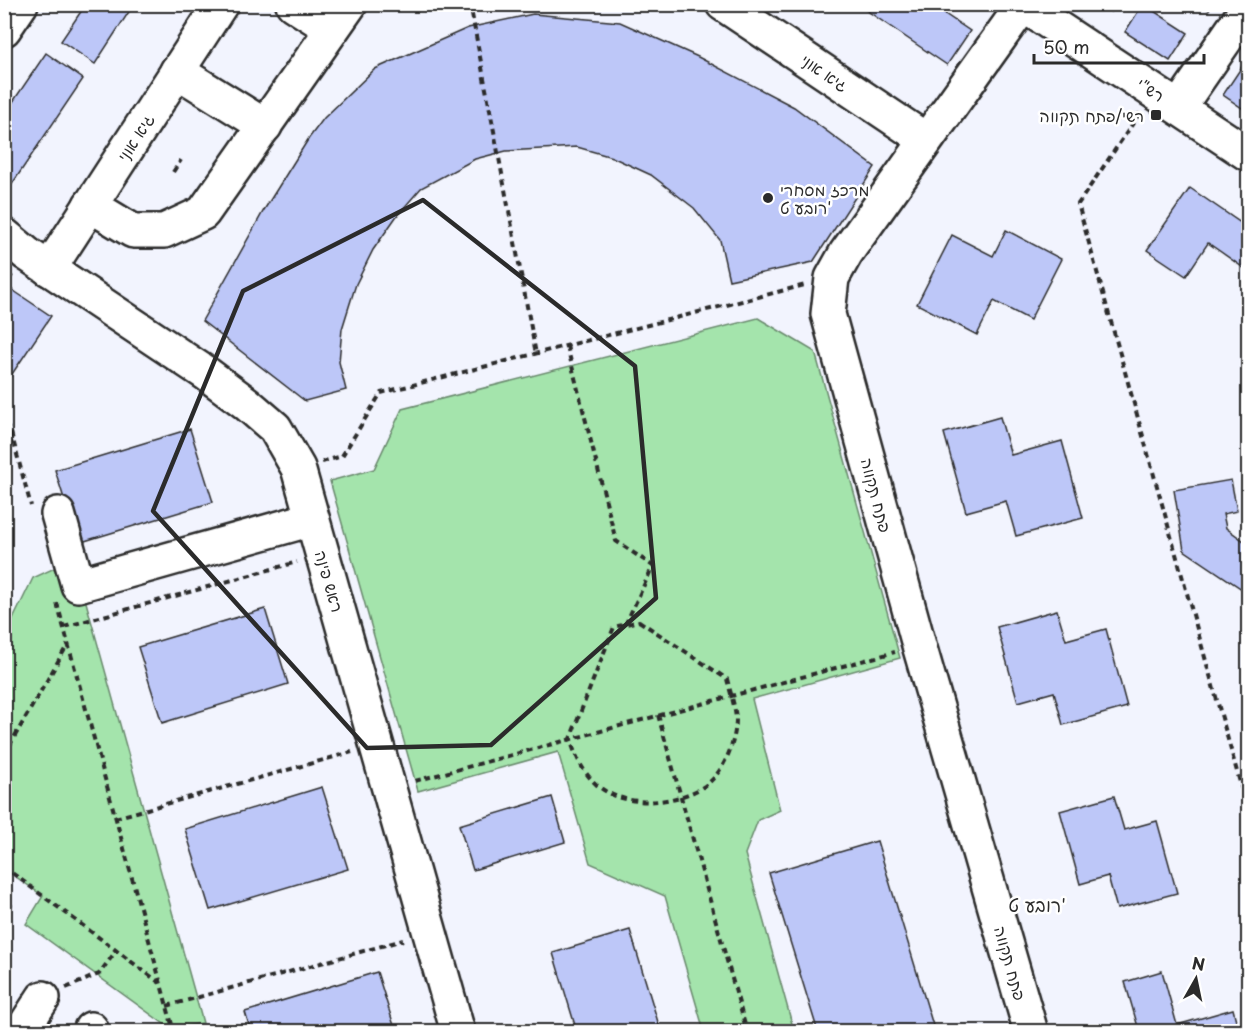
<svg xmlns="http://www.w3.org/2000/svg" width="1253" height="1036" font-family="'Playpen Sans','Playpen Sans Hebrew',sans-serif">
	<rect width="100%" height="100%" fill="#f2f4fe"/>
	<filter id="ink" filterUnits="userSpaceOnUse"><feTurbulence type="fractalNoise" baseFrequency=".0167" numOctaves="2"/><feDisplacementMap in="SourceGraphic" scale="12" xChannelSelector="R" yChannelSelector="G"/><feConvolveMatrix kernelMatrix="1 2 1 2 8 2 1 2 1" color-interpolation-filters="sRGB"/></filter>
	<g filter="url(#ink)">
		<g fill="#a4e4ac" stroke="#68886c" stroke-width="1.5">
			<polygon points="758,318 815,352 900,658 752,699 780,810 758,820 745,854 794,1031 704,1031 665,896 590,863 558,752 418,791 330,481 374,469 402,409"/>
			<polygon points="74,559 203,1023 171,1029 26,924 43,896 5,869 4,638 33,578"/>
		</g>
		<g fill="#bdc7f8" stroke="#2b2b2b" stroke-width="1.5">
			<polygon points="86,4 134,4 95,64 61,41"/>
			<polygon points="857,4 930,4 970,31 947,65"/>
			<polygon points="1099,4 1116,4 1111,12"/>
			<polygon points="1143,4 1188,33 1170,61 1125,32"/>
			<polygon points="1200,4 1212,4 1209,10"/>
			<polygon points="533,14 620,22 698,57 794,107 875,167 813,262 729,280 720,240 694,208 651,175 612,157 577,147 506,151 475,159 421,188 396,217 373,250 356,284 342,329 339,362 346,390 305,401 202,321 264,210 309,138 324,118 375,69 468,28"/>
			<polygon points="46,53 83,79 4,196 4,115"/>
			<polygon points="1245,62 1248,65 1248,112 1223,95"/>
			<polygon points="1190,188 1248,228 1248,271 1208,243 1186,276 1147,250"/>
			<polygon points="1006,230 1061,259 1030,320 994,301 977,335 917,304 952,235 993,256"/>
			<polygon points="11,289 51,316 4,386 4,299"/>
			<polygon points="1000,417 1011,455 1062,441 1083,518 1016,536 1006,501 966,512 944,433"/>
			<polygon points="190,429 213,502 78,543 55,470"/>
			<polygon points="1231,480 1237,511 1223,514 1226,528 1248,544 1248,593 1184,550 1174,490"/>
			<polygon points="265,609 288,684 162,723 138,647"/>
			<polygon points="1057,610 1066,640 1106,629 1127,707 1063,725 1054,692 1018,702 997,627"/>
			<polygon points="322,787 348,869 210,910 185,829"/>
			<polygon points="1114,796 1124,830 1157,821 1177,893 1117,909 1108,876 1080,884 1060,811"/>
			<polygon points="552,797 565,842 473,870 459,825"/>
			<polygon points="877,841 935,1032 818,1032 769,873"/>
			<polygon points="4,901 12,905 4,916"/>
			<polygon points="630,930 661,1032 577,1032 553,953"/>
			<polygon points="1162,971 1177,1025 1233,1009 1239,1032 1123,1032 1138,1027 1125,982"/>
			<polygon points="377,972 396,1032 251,1032 245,1012"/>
		</g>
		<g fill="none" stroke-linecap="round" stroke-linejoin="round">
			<defs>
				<g id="minor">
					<polyline points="293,4 332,29"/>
					<polyline points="723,4 926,140"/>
					<polyline points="4,29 21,4"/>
					<polyline points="177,71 265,126"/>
					<polyline points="1179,107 1248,7"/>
					<polyline points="90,205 133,231 164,231 203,213 350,4"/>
					<polyline points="4,235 27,254 207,374 246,403 275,428 298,468 458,1032"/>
					<polyline points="49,269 221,4"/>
					<polyline points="58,514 78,585 312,519"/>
					<polyline points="21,1032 43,998"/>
					<polyline points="90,1032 91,1029"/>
					<polyline points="1031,1032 919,645 828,314 832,278 846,253 1023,5 1248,154"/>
				</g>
			</defs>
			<use href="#minor" stroke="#2b2b2b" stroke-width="38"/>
			<g stroke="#2b2b2b" stroke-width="4" stroke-dasharray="6 4.5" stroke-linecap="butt">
				<polyline points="470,4 536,354"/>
				<polyline points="1140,113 1078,204 1248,811"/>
				<polyline points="173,172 181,160"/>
				<polyline points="4,287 12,275"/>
				<polyline points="567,346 616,541 653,566 626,623"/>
				<polyline points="4,426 10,429 31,506"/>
				<polyline points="4,453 12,441"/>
				<polyline points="322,462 342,456 381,393 805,285"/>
				<polyline points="57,603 174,1032"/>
				<path d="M639 621 727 679C730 691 735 706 736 719 736 742 723 775 703 787 673 805 625 808 598 786 583 773 576 757 570 739L614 627Z"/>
				<polyline points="64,627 297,562"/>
				<polyline points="658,715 747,1032"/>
				<polyline points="4,755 68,644"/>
				<polyline points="415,781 895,652"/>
				<polyline points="115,818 352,752"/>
				<polyline points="4,867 160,983"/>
				<polyline points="66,988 99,974 116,951"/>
				<polyline points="167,1006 403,940"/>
			</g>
			<use href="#minor" stroke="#fff" stroke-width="33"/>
		</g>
	</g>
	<path fill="none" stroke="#2b2b2b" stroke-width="4.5" stroke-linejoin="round" d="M423 200 635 366 656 598 491 745 367 748 153 511 243 291Z"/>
	<g fill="#2b2b2b" stroke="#fff" stroke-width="2">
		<rect x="1150" y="109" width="12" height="12" rx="3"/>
		<circle cx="768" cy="198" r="6"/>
	</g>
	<g text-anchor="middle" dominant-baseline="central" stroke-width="5" stroke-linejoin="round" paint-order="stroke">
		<g font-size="16" fill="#2b2b2b" stroke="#fff">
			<text transform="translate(825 72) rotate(34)">גיא אוני</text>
			<text transform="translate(1151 89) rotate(33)">רש"י</text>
			<text transform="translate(135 137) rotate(-57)">גיא אוני</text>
			<text transform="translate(877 495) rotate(75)">פתח תקווה</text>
			<text transform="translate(330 581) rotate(74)">ראש פינה</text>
			<text transform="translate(1011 963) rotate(74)">פתח תקווה</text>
		</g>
		<g font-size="16" fill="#2b2b2b" stroke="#fff" text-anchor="end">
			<text x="1144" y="115">רשי/פתח תקווה</text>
			<text x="780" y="189" text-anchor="start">מרכז מסחרי<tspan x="780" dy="18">רובע ט'</tspan></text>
		</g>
		<g font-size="18" fill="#2b2b2b" stroke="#fff">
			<text x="1037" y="904">רובע ט'</text>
		</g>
	</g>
	<rect width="1253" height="1036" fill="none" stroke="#fff" stroke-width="24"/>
	<rect x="12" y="12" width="1229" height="1012" fill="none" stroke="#2b2b2b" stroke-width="2" filter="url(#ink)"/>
	<g transform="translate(1196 979) rotate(9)" stroke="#ffffff" stroke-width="4.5" paint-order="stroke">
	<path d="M0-4.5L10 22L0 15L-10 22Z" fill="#2b2b2b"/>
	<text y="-9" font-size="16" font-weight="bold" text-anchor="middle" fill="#2b2b2b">N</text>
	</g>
	<path d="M1034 54v9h170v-9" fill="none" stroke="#2b2b2b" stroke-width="3"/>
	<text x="1043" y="54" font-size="18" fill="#2b2b2b" stroke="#ffffff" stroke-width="4.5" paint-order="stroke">50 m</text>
</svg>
